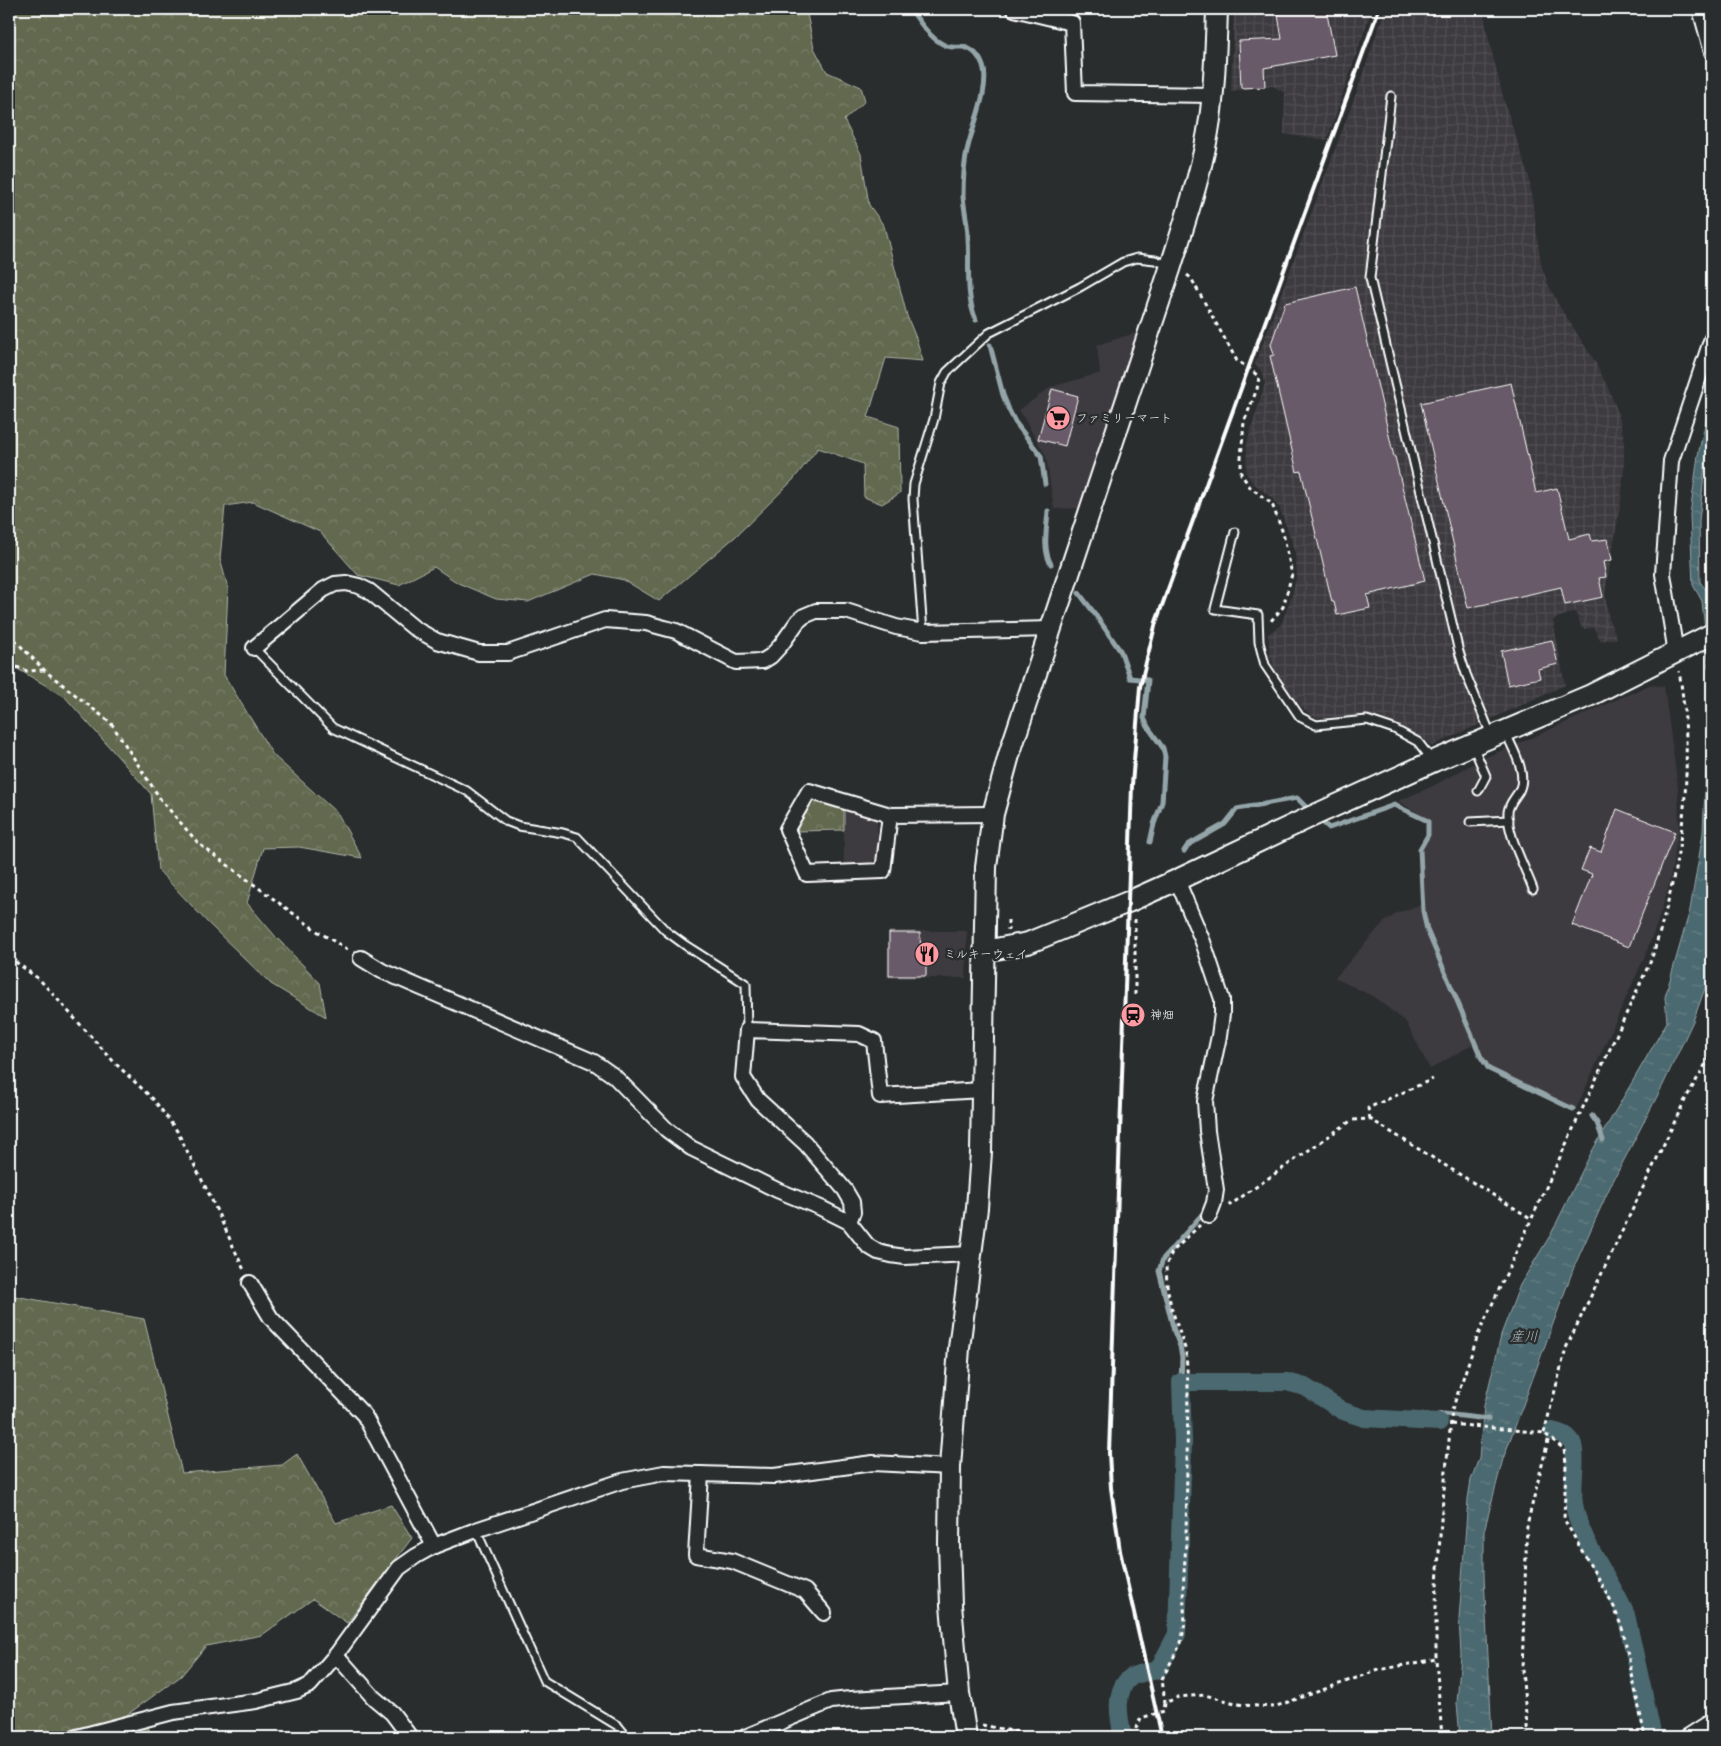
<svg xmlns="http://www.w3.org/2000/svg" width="1721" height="1746" font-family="Pangolin,'Klee One',sans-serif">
	<defs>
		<pattern id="industrial-grid" width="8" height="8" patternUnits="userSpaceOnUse" patternTransform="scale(1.25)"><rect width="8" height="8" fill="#3d3a3f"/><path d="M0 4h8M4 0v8" fill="none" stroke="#504e52"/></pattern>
		<pattern id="forest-crowns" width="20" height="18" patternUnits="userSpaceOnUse" patternTransform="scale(1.25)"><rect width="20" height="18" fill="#62694f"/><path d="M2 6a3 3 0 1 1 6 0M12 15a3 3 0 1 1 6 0" fill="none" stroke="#7a8069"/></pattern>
		<pattern id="water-ripples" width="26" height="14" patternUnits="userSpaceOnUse" patternTransform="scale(1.25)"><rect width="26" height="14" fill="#4c696f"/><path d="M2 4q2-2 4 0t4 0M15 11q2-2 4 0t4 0" fill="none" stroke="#678085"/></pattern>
	</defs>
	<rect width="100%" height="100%" fill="#2a2d2e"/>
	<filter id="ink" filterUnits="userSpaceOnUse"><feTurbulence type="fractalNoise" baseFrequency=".02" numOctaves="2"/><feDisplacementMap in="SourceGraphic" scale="10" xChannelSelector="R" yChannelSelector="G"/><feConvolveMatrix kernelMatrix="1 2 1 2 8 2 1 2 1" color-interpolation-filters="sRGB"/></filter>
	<g filter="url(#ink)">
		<g fill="#3d3a3f">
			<polygon points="1142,331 1084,508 1054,509 1046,456 1019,410 1051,387 1100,373 1097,345"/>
			<polygon points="1649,685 1664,686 1678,788 1679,829 1674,856 1668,889 1657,924 1644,958 1576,1109 1495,1070 1488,1065 1477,1042 1430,1069 1406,1022 1374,997 1335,978 1383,923 1397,913 1425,903 1423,849 1430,837 1429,820 1398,801 1431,787 1486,757 1522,742"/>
			<polygon points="844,808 877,820 878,855 871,864 844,866"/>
			<polygon points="888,931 967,931 966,978 887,978"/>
		</g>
		<g fill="url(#industrial-grid)">
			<polygon points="1234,9 1372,9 1327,140 1284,134 1285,93 1273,86 1231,91"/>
			<polygon points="1385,9 1483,9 1486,28 1504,101 1529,177 1541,264 1548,284 1558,304 1594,360 1608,388 1618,412 1624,439 1624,468 1621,501 1605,593 1609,620 1617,638 1601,641 1594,628 1582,629 1575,611 1553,620 1565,685 1432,746 1395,723 1378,717 1357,716 1318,718 1311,715 1303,708 1281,683 1270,657 1268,634 1281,625 1292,595 1297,575 1295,550 1280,509 1272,498 1253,483 1246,473 1247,443 1265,383 1263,373 1255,364 1361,80"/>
		</g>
		<g fill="url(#forest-crowns)" stroke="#b0b4a7">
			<polygon points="9,9 806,9 814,48 827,72 861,87 865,101 844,120 861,154 869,205 884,226 907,316 916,338 923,361 886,358 868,417 899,427 900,493 882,504 864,497 863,464 818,448 793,480 735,537 659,601 624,580 595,574 528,602 496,599 458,583 434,567 399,585 358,575 320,532 253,502 225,506 220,559 228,588 224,675 273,755 338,814 362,858 299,847 263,848 247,903 276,937 320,983 326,1017 271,984 208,923 158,870 151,794 64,696 9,664"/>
			<polygon points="818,799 844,808 844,830 797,831 807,803"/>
			<polygon points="9,1295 144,1319 182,1473 282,1465 297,1454 336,1523 391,1505 412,1538 347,1623 313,1599 262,1635 206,1646 181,1676 124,1717 39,1737 9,1737"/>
			<polygon points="147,1725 152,1737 92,1737"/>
		</g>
		<polygon fill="url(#water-ripples)" stroke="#94a5a9" points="1712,394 1712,431 1706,457 1699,521 1700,582 1712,597 1712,949 1710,975 1693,1021 1663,1085 1610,1187 1574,1267 1503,1459 1484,1531 1484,1576 1492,1737 1460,1737 1457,1703 1461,1655 1459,1619 1468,1499 1471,1480 1479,1458 1484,1406 1502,1332 1520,1285 1551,1234 1591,1153 1667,1022 1665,997 1690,910 1703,833 1710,677 1702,601 1693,585 1690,515 1698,455"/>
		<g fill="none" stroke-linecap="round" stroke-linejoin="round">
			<g stroke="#94a5a9" stroke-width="5">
				<path d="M911 9C919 22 932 41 947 46 952 48 957 47 962 47 973 48 980 57 983 66 991 87 971 129 967 151 964 165 963 182 963 196 964 210 968 224 968 238 970 265 965 294 976 320"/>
				<polyline points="990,345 1003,395 1009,410 1015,422 1041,456 1045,484"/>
				<path d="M1048 511C1047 528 1042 549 1051 564"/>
				<polyline points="1079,593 1095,614 1121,652 1130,678 1148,680 1144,718 1148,727 1163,748 1165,757 1162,802 1154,824 1150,842"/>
				<polyline points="1319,819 1329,828 1394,805 1428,821 1428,835 1420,849 1423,911 1427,930 1481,1057 1489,1069 1573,1109"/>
				<polyline points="1184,851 1188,845 1225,824 1237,809 1297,798 1311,812"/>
				<polyline points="1592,1116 1597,1123 1603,1140"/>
				<polyline points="1181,1382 1182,1357 1180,1346 1174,1331 1159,1271 1163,1259 1206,1210"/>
				<polyline points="1433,1421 1438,1415 1444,1414 1488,1419"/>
			</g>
			<g stroke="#4c696f" stroke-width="18">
				<path d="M1552 1431C1559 1433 1568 1435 1572 1442 1578 1455 1571 1488 1574 1504 1580 1542 1611 1579 1626 1615L1653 1737"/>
				<path d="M1123 1737C1119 1719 1113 1690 1131 1677 1138 1673 1150 1672 1158 1670L1177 1634 1183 1442 1181 1382H1287L1305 1387 1343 1411 1364 1418 1439 1422"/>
			</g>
		</g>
		<g fill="#685a67" stroke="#fff">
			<polygon points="1277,9 1326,9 1335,55 1264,68 1265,87 1241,88 1239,41 1282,39"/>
			<polygon points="1355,287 1394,457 1395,457 1425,581 1367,595 1370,608 1337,615 1334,602 1332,602 1301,471 1297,472 1270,356 1274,355 1271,344 1285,303"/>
			<polygon points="1511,383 1536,493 1557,488 1569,539 1590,534 1592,541 1608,539 1612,560 1603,562 1606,577 1599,578 1603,597 1565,605 1561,587 1468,608 1421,403"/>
			<polygon points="1052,389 1078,396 1065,446 1038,439"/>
			<polygon points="1552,640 1558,664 1538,669 1540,678 1508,685 1501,651"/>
			<polygon points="1617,809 1675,832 1629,947 1572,925 1592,874 1581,870 1590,848 1601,852"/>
			<polygon points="889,933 920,933 921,956 926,956 926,976 889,976"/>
		</g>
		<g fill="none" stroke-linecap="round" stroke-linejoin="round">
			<defs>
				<g id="lane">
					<polyline points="1391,96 1370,278 1459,652 1466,674 1491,735"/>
					<polyline points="1235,532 1215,609 1258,615 1259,642 1265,665 1300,717 1316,725 1367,720 1394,729 1418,742 1432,760"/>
					<polyline points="923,632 913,499 914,484 934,419 941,383 947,372 989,333 1080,287 1123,262 1137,258 1155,260 1168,265"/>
					<polyline points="254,648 333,728 467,791 506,821 519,826 563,833 577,837 666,931 685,945 746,984 747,1030"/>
					<path d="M1506 733C1513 750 1528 773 1519 791 1515 798 1509 803 1508 812 1507 835 1525 867 1533 889"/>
					<polyline points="1473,746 1486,776 1478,791"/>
					<polyline points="1470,822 1509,820"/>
					<polyline points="476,1530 544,1681 618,1726 627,1737"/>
				</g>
				<g id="street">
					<polyline points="1014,9 1072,23 1075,93 1213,95"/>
					<polyline points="1700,9 1712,52"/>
					<polyline points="254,648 323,590 335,584 346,583 359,586 369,591 414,628 437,641 479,653 508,653 605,620 646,623 676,631 736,662 763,661 771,656 781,645 798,621 804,616 816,611 846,611 896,627 923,632 1051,629"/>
					<polyline points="1676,653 1663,574 1671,461 1712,338"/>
					<polyline points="890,815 883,871 807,874 787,829 809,791 890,815 993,814"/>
					<polyline points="1177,880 1203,942 1222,999 1222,1014 1219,1036 1205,1101 1207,1131 1216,1190 1214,1203 1209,1216"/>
					<polyline points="361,958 382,971 594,1062 614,1076 667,1130 691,1148 777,1190 821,1208 849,1222 868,1246 878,1252 891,1255 905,1257 971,1254"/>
					<polyline points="849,1222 853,1212 852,1202 845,1190 805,1143 758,1100 743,1077 747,1030 859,1034 874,1041 880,1096 982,1090"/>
					<polyline points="250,1283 271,1318 364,1415 434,1546"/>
					<polyline points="701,1474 696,1555 732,1561 805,1591 824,1613"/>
					<polyline points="336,1655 374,1698 392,1713 410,1737"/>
					<polyline points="77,1737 173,1712 256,1701 297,1691 310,1685 336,1655 399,1568 416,1556 434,1546 476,1530 622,1481 664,1473 774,1476 873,1463 950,1467"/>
					<polyline points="745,1737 831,1701 850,1699 959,1693"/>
					<polyline points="1687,1737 1712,1721"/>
				</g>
				<g id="secondary">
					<polyline points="985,951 1028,943 1128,902 1177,880 1306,819 1434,761 1591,695 1712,634"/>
					<path d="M966 1737 959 1693 951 1605 949 1544 950 1467 959 1348 977 1208 981 1152 986 867 993 814 1009 755 1171 266C1186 218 1203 169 1210 119 1215 83 1216 45 1217 9"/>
				</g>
			</defs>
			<use href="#lane" stroke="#fff" stroke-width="11"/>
			<use href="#street" stroke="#fff" stroke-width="18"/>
			<use href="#secondary" stroke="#fff" stroke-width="24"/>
			<g stroke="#fff" stroke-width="3" stroke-dasharray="4 4" stroke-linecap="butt">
				<polyline points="1187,275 1191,278 1237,361 1249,368 1259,377 1257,389 1244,422 1241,458 1241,474 1250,487 1272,504 1283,533 1292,574 1283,607 1270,622"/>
				<polyline points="9,634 44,670 111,723 161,800 199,844 317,931 350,951"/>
				<polyline points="9,664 27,671 43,670"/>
				<polyline points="1008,920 1008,930"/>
				<polyline points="9,957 40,980 115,1063 154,1100 177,1131 210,1196 244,1270"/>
				<polyline points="1135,995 1135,918"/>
				<polyline points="1370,1119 1368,1108 1433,1079"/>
				<polyline points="1229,1203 1230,1205 1352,1120 1370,1119 1532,1219"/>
				<polyline points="1711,1260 1712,1260"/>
				<polyline points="1451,1424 1544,1433 1564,1449 1566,1463 1564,1519 1614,1607 1623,1631 1645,1737"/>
				<polyline points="1544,1433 1566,1348 1685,1100 1712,1053"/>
				<polyline points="1165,1703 1162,1679 1181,1643 1185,1623 1183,1590 1186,1542 1188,1386 1186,1351 1171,1307 1167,1285 1166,1266 1172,1252 1200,1225"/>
				<polyline points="982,1725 1041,1737"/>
				<polyline points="1124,1737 1132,1736 1141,1718 1164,1711 1165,1703 1178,1697 1205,1695 1243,1705 1274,1707 1379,1670 1436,1659"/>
				<path d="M1442 1737 1436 1659V1602L1441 1520 1452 1410 1478 1335 1651 960C1682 867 1696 769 1679 671"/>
				<polyline points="1528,1737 1522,1670 1527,1525 1549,1437"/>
			</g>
			<use href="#lane" stroke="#2a2d2e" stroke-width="7"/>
			<use href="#street" stroke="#2a2d2e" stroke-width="14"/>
			<use href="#secondary" stroke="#2a2d2e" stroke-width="20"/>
			<polyline stroke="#fff" stroke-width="4" points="1162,1737 1120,1551 1111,1488 1109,1453 1132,785 1140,687 1156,622 1379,9"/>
		</g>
	</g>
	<defs>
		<symbol id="supermarket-disc" viewBox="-11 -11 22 22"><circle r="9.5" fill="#ff9aa2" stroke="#2a2d2e"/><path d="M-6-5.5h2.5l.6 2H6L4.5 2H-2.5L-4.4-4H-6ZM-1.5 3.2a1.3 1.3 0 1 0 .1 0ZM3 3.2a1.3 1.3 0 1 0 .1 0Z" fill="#111"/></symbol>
		<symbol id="restaurant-disc" viewBox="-11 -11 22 22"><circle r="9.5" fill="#ff9aa2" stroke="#2a2d2e"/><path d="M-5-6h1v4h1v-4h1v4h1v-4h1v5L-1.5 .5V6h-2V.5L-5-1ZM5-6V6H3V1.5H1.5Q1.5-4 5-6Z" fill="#111"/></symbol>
		<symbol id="station-disc" viewBox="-11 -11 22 22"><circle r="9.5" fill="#ff9aa2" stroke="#2a2d2e"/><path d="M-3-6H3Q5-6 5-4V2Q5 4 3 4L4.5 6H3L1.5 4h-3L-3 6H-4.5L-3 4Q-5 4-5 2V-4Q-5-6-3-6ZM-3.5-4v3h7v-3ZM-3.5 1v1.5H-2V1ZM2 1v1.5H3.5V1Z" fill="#111"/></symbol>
	</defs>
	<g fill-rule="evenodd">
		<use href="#supermarket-disc" x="1044" y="404" width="28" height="28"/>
		<use href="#restaurant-disc" x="913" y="940" width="28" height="28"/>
		<use href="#station-disc" x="1119" y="1001" width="28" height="28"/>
	</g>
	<g text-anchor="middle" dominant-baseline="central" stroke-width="5" stroke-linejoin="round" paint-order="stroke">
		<g font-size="12" fill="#fff" stroke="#2a2d2e" text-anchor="start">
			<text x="1076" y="418">ファミリーマート</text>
			<text x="944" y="954">ミルキーウェイ</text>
			<text x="1150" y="1015">神畑</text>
		</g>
		<g font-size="14" font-style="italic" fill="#aebcbe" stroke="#2a2d2e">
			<text x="1524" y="1336">産川</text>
		</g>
	</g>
	<rect width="1721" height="1746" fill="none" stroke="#2a2d2e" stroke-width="30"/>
	<rect x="15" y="15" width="1691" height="1716" fill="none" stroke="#fff" stroke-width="2" filter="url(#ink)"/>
</svg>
